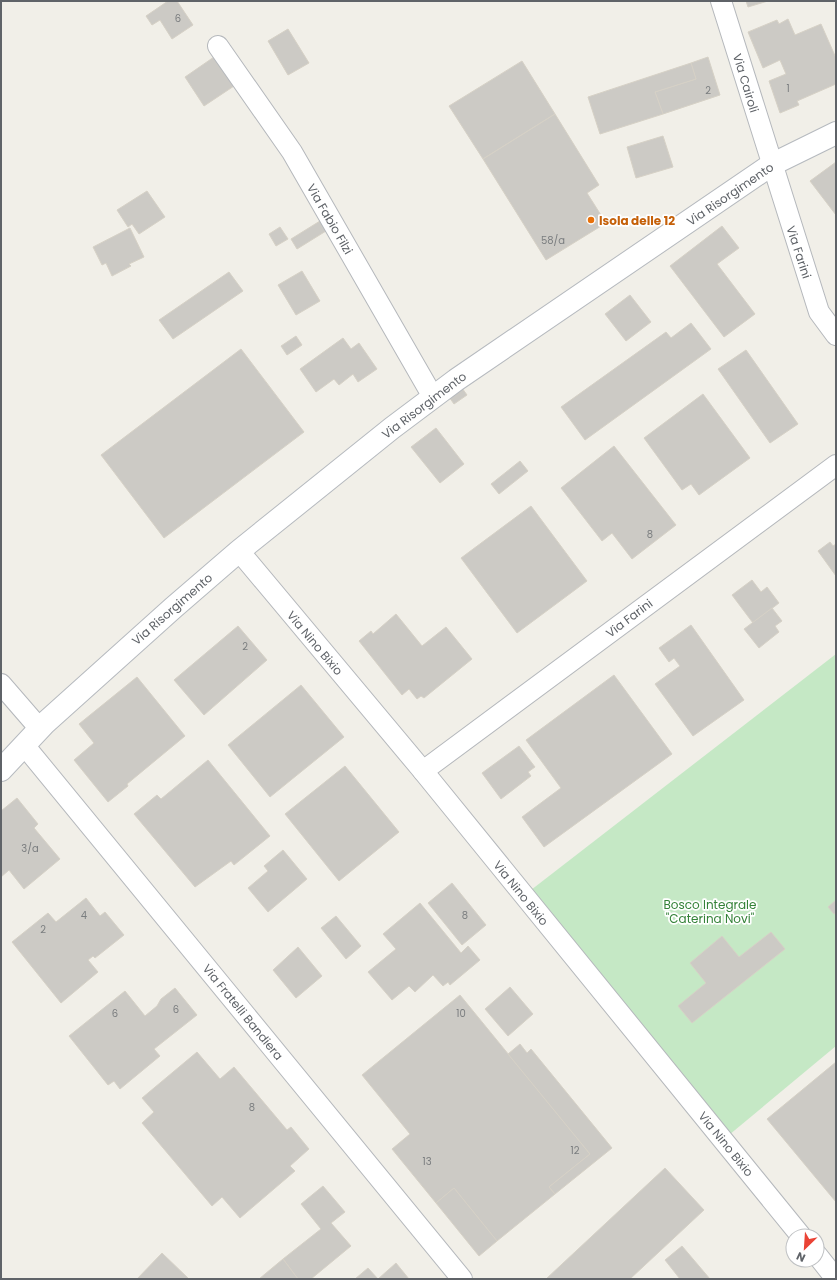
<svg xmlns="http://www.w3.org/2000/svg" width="837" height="1280" font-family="Poppins,sans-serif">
	<rect width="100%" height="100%" fill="#f1efe8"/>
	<polygon fill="#c5e8c5" points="836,654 836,1046 729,1135 531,890"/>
	<g fill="#cccac5" stroke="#d6d1c6">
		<polygon points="168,1 177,1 193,25 172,39 160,20 152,25 146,16"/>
		<polygon points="746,1 768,1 748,7"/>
		<polygon points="788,19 795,35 821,24 836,58 836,84 797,101 799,105 780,113 769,81 786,74 780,60 763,68 748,32 777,20 779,24"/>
		<polygon points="288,29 309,63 288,75 268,41"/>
		<polygon points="214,57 234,86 204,106 185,77"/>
		<polygon points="708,57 720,95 663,114 655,92 696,79 691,63"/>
		<polygon points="522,61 555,114 483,159 449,106"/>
		<polygon points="691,63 696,79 655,92 663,114 600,134 588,97"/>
		<polygon points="555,114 599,185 587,193 606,223 546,260 483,159"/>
		<polygon points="663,136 673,167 636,178 627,147"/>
		<polygon points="836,162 836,215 810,181"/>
		<polygon points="147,191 165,217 139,234 132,224 128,227 117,210"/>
		<polygon points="320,221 326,231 297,249 291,239"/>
		<polygon points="722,226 739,248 717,264 755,314 724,337 670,266"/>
		<polygon points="280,227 288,239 276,246 269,234"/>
		<polygon points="130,228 144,257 129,264 131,266 112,276 106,263 102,265 93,247"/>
		<polygon points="302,271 320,301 296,315 278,285"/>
		<polygon points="229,272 243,291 173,339 159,320"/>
		<polygon points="630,295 651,322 626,341 605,314"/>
		<polygon points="691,323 711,349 585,440 561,407 666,332 671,338"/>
		<polygon points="296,336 302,345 287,355 281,346"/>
		<polygon points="343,338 351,349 359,343 377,369 358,382 353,374 339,385 334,379 316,392 300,369"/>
		<polygon points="241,349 304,432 164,538 101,455"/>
		<polygon points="746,350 798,424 770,443 718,369"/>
		<polygon points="462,388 467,395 454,404 449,397"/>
		<polygon points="703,394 750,458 699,495 691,484 682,490 644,438"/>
		<polygon points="436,428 464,464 440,483 411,447"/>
		<polygon points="614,446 676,525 632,559 612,533 602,541 561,488"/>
		<polygon points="520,461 528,471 499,494 491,484"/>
		<polygon points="531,506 587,581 517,633 461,558"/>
		<polygon points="830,542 833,546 836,544 836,576 818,551"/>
		<polygon points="752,580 761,592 767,587 779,603 753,623 732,595"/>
		<polygon points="772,608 782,621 775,626 779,632 759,648 744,629"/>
		<polygon points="396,614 422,646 446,627 472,659 424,698 421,696 417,699 409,689 402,695 359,641 371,631 373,634"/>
		<polygon points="691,625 744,700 693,736 655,684 680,666 674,658 669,662 659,648"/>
		<polygon points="238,626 267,660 204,715 174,680"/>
		<polygon points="614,675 672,754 544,847 522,817 561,788 526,740"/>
		<polygon points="137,677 185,736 127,784 128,786 108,802 74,760 94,743 79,724"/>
		<polygon points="301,685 344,737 270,797 228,745"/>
		<polygon points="519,746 535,767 528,772 531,776 501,799 482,773"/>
		<polygon points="208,760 270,836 234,865 231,861 195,887 134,814 157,795 161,799"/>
		<polygon points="345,766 399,832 339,881 285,814"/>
		<polygon points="17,798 38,824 34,828 60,859 24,889 9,870 1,877 1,811"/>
		<polygon points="283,850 307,879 268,912 248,888 268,871 264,866"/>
		<polygon points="452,883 486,925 462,945 428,903"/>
		<polygon points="86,898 100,916 105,912 124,935 95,958 93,956 88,960 98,972 61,1003 12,942 48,913 56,922"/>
		<polygon points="836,900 836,913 834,914 828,907"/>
		<polygon points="420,903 461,953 468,946 480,960 450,985 448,982 443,986 433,975 415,992 409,986 392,1000 368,972 396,949 383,934"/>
		<polygon points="336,916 361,946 346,959 321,928"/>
		<polygon points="771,932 785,949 692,1023 678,1006 706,983 690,963 722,936 739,957"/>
		<polygon points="298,947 322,976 296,998 273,970"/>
		<polygon points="510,987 533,1014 508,1036 485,1009"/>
		<polygon points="175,988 197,1015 154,1049 160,1056 120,1089 114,1081 108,1085 69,1036 125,991 145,1016 157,1006 161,999"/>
		<polygon points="460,995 590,1154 549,1187 555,1194 497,1241 454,1188 436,1203 392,1149 410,1134 362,1075"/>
		<polygon points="520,1044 527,1053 531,1049 612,1148 555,1194 549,1187 590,1154 508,1054"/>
		<polygon points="197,1052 220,1079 234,1067 287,1130 291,1127 309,1149 290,1166 295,1171 240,1218 222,1197 212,1206 142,1123 154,1112 142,1098"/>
		<polygon points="836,1062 836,1202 767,1119"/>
		<polygon points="665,1168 704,1210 630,1279 546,1279"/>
		<polygon points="323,1186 345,1212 331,1223 351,1246 311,1279 298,1279 283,1259 321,1229 301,1204"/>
		<polygon points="454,1188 497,1241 479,1256 436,1203"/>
		<polygon points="682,1246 710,1279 680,1279 665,1260"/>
		<polygon points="162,1253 189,1279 137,1279"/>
		<polygon points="283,1259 298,1279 259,1279"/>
		<polygon points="396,1263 409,1279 355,1279 368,1268 378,1279"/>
	</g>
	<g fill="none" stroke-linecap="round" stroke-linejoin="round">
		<defs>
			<g id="street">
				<polyline points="721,1 819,312 836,335"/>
				<polyline points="218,46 292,152 433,397"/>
				<polyline points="239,551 423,771 801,1236"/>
				<polyline points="1,684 40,729"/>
				<polyline points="24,745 462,1279"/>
				<polyline points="423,771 836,465"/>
				<polyline points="817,1255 836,1279"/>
			</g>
			<polyline id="secondary" points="1,770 45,723 173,608 239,551 392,428 456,380 771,165 836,133"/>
		</defs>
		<use href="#street" stroke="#b5b8bc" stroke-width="22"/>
		<use href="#secondary" stroke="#b6babf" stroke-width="24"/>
		<use href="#street" stroke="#fff" stroke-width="20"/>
		<use href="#secondary" stroke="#fff" stroke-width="22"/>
	</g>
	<circle fill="#e8710a" stroke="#fff" stroke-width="1.5" cx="591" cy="220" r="4"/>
	<g text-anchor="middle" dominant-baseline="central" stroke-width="3.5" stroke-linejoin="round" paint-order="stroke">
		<g font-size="10" fill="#7a7d7f">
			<text x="178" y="18">6</text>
			<text x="788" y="88">1</text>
			<text x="708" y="90">2</text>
			<text x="553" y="240">58/a</text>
			<text x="650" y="534">8</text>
			<text x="245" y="646">2</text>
			<text x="30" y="848">3/a</text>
			<text x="84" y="915">4</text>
			<text x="465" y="915">8</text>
			<text x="43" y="929">2</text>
			<text x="176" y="1009">6</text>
			<text x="115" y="1013">6</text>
			<text x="461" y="1013">10</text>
			<text x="252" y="1107">8</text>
			<text x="575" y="1150">12</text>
			<text x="427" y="1161">13</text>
		</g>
		<g font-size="12" fill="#5f6368" stroke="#fff">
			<text transform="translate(746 83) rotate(73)">Via Cairoli</text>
			<text transform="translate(730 194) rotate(-34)">Via Risorgimento</text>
			<text transform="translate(330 219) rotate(60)">Via Fabio Filzi</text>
			<text transform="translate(799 252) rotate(72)">Via Farini</text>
			<text transform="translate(424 405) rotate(-37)">Via Risorgimento</text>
			<text transform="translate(172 609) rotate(-41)">Via Risorgimento</text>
			<text transform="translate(629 618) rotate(-37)">Via Farini</text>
			<text transform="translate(315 643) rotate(50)">Via Nino Bixio</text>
			<text transform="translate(521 893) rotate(51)">Via Nino Bixio</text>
			<text transform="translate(243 1012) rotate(51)">Via Fratelli Bandiera</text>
			<text transform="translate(726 1144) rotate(51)">Via Nino Bixio</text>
		</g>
		<g font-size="12" font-weight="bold" fill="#c56008" stroke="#fff" text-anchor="start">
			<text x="599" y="220">Isola delle 12</text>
		</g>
		<g font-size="12" fill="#348238" stroke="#fff">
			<text x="710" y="904">Bosco Integrale<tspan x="710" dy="14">"Caterina Novi"</tspan></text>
		</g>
	</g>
	<rect width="837" height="1280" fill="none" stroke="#5f6368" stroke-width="4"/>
	<g transform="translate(805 1248) rotate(205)"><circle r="19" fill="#ffffff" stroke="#bfc1c3"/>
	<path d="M0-3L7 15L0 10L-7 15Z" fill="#ea4335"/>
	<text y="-6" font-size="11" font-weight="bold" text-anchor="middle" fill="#5f6368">N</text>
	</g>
</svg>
